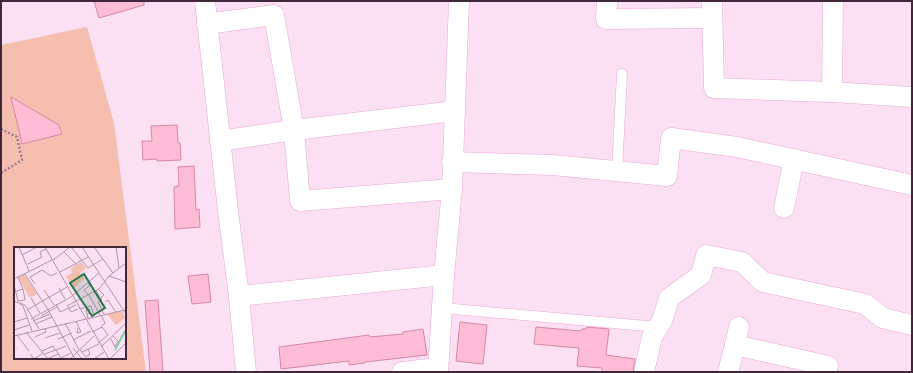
<svg xmlns="http://www.w3.org/2000/svg" width="913" height="373" font-family="'DejaVu Sans',sans-serif">
	<rect width="100%" height="100%" fill="#fbdff3"/>
	<path fill="#f5beaf" fill-rule="evenodd" d="M87 27 114 123 146 372H1V45ZM15 248H125V358H15Z"/>
	<g fill="#ffbdd5" stroke="#d487a4">
		<polygon points="94,1 144,1 144,5 99,18"/>
		<polygon points="11,97 59,125 62,134 22,144"/>
		<polygon points="177,125 178,143 180,143 181,160 157,161 157,159 143,160 142,141 152,141 151,126"/>
		<polygon points="194,166 196,210 199,209 200,227 175,229 174,187 179,186 178,167"/>
		<polygon points="208,274 211,302 192,304 188,276"/>
		<polygon points="158,300 163,372 150,372 145,301"/>
		<polygon points="460,322 487,325 483,364 456,361"/>
		<polygon points="536,327 581,331 582,329 586,329 587,327 609,329 606,355 635,359 633,372 602,372 602,368 577,366 579,348 534,344"/>
		<polygon points="423,329 427,355 365,362 365,363 349,365 349,361 281,369 279,347 369,335 370,337 403,334 403,332"/>
	</g>
	<g fill="none" stroke-linecap="round" stroke-linejoin="round">
		<defs>
			<g id="service">
				<polyline points="617,171 622,74"/>
				<polyline points="442,308 658,327"/>
			</g>
			<g id="minor">
				<polyline points="205,1 228,211 239,296 246,372"/>
				<polyline points="607,1 606,19 712,18"/>
				<polyline points="712,1 714,88 832,92 912,97"/>
				<polyline points="207,24 274,15 294,130 300,201 452,189"/>
				<polyline points="832,92 833,1"/>
				<polyline points="220,141 294,130 455,111"/>
				<polyline points="452,162 553,165 667,176 671,138 737,147 912,185"/>
				<polyline points="784,208 794,159"/>
				<polyline points="239,296 444,275"/>
				<polyline points="735,345 739,327"/>
				<polyline points="402,372 438,368"/>
				<polyline points="438,372 444,275 452,189 459,1"/>
				<polyline points="644,372 652,337 662,321 669,298 701,275 706,255 742,262 763,282 865,304 883,318 912,325"/>
				<polyline points="728,372 735,345 828,366 826,372"/>
			</g>
		</defs>
		<use href="#service" stroke="#eaa7d9" stroke-width="11"/>
		<use href="#minor" stroke="#eaa7d9" stroke-width="21"/>
		<polyline stroke="#997e92" stroke-width="2.5" stroke-dasharray="2 2" stroke-linecap="butt" points="1,129 17,137 22,160 1,173"/>
		<use href="#service" stroke="#fff" stroke-width="10"/>
		<use href="#minor" stroke="#fff" stroke-width="20"/>
	</g>
	<g transform="translate(14 247)">
		<rect width="112" height="112" fill="#fbdff3"/>
		<path d="M67 15 72 21 66 26 71 31 59 42 52 29 58 26 57 21ZM10 27 23 47 16 51 4 30ZM108 64 111 71 102 78 93 67Z" fill="#f5beaf"/>
		<path fill="none" stroke="#83d1a0" stroke-width="2" d="M101 103 111 84"/>
		<path fill="none" stroke="#b195a9" stroke-width="1" d="M5 0 15 24M31 0 95 112M57 0 74 21 89 12M68 0 112 67M80 0 99 26M102 0 105 21M50 5 63 18M8 8 23 0M14 17 28 10 26 5 32 2M46 25 74 10M10 26 33 61 61 112M95 29 112 35M0 32 42 11 56 0M21 37 16 30 28 23 37 29 43 26M0 38 4 54 11 53 9 42M45 41 51 52M84 42 90 48 87 51M30 43 40 58M82 44 88 53 84 55 90 67M0 45 9 42 4 30M74 48 70 43 76 38 74 36M75 48 86 68M17 51 26 66M0 54 11 58 25 82M91 55 94 53 102 65M6 57 9 59 18 84M42 57 46 65 62 58M55 61 53 59 85 42 95 29 112 16M55 61 57 65 64 62M65 62 77 59 80 69M13 63 53 40M73 67 76 66 75 62 72 63 74 71M87 68 91 76 87 80M27 69 43 60M17 72 57 50 85 26M19 74 36 67M62 74 67 85 63 86 64 81M0 75 13 71M51 76 65 103M21 77 38 70M0 83 15 78M12 85 34 112M78 85 88 80 94 88 84 96M3 88 15 104M0 89 111 63M21 90 32 85 31 81M31 91 46 86M44 92 58 86M97 92 101 100 104 94 99 89M59 93 77 84M87 100 112 76M59 101 68 112M42 103 47 111 57 106M66 103 72 110 76 107 74 102M28 104 39 99 41 103M68 105 85 97M16 107 20 112 29 106M31 107 52 99M33 112 44 107M56 112 80 89M80 112 90 105M96 112 112 96"/>
		<path fill="#24794c" fill-opacity="0.15" stroke="#24794c" stroke-width="2" d="M70 27 91 61 78 69 56 36Z"/>
		<rect width="112" height="112" fill="none" stroke="#41273b" stroke-width="2"/>
	</g>
	<rect width="913" height="373" fill="none" stroke="#41273b" stroke-width="4"/>
</svg>
